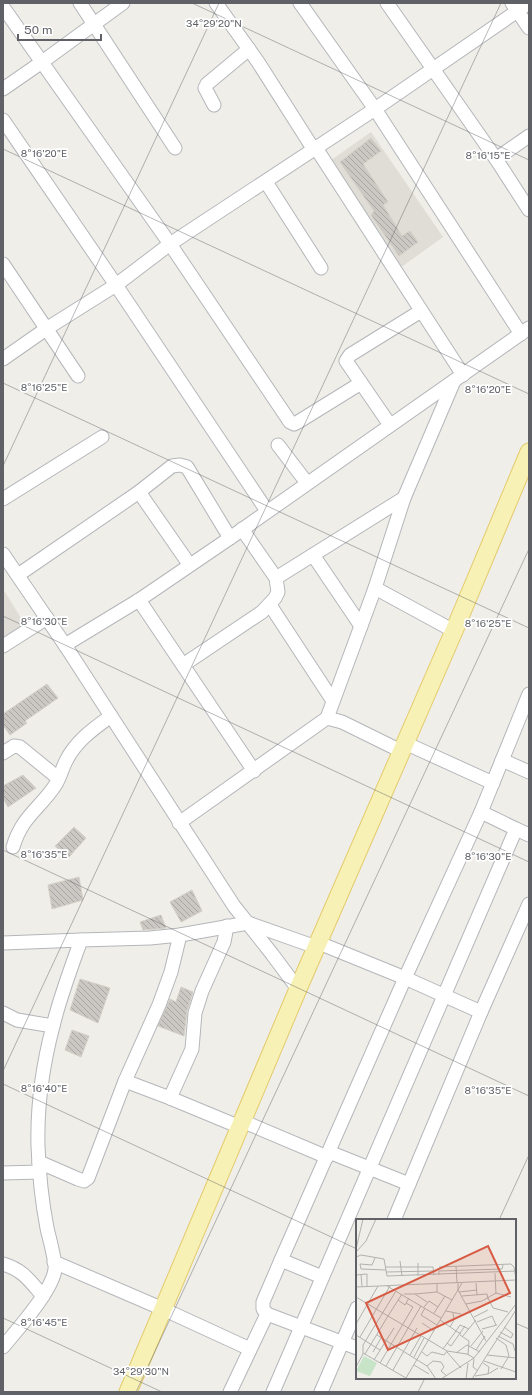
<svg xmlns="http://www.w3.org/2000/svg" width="532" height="1395" font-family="'Public Sans',sans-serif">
	<defs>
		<pattern id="building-back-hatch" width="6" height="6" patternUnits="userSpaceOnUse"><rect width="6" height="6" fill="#cbc8c4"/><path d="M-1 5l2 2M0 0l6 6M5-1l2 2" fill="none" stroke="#a8a6a3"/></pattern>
	</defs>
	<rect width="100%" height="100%" fill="#efeee8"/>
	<g fill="#dfddd6">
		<polygon points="371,132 443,237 400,268 327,163"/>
		<polygon points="3,589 26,626 3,641"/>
	</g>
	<g fill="url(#building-back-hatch)" stroke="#d4d0c6">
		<polygon points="371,138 381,151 363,164 388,202 383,205 402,236 410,231 418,242 399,256 371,215 374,211 340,162"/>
		<polygon points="47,684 58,698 25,721 27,723 10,735 3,725 3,714"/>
		<polygon points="23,775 36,788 8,807 3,798 3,786"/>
		<polygon points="74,827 86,838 68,858 55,846"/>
		<polygon points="79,877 83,900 52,909 48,885"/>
		<polygon points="192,890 202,911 181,922 170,902"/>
		<polygon points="161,915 166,928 143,930 140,922"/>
		<polygon points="80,979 110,988 98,1023 70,1010"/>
		<polygon points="181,987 193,992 187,1011 184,1036 158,1026 170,999 176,1002"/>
		<polygon points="72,1030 89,1036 81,1057 65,1050"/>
	</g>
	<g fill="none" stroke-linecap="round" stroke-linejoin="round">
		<defs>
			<g id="minor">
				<polyline points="80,3 175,148"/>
				<polyline points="216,3 258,62 314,150"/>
				<polyline points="300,3 375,109 521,334"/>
				<polyline points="387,3 496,159 529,210"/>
				<polyline points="512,3 529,28"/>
				<polyline points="3,7 170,244 290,422 294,424 298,422 361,383"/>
				<polyline points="3,89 42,62 123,3"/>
				<polyline points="214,105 205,88 207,84 249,49"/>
				<polyline points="3,120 116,285 267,511"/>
				<polyline points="316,148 463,375"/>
				<polyline points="496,159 529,136"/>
				<polyline points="266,182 321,268"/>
				<polyline points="3,264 78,376"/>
				<polyline points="3,359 46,329 116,285 170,244 375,109 529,3"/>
				<polyline points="390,425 346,361 350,355 421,311"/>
				<polyline points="278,445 307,483"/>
				<polyline points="139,492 189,564"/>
				<polyline points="3,499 102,437"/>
				<polyline points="3,554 65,645 234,906 272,954 298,989"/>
				<polyline points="313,555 361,626"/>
				<polyline points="18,575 139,492 172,466 180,465 187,467 230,538"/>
				<polyline points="276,578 404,498 454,381"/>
				<polyline points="375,588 454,631"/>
				<polyline points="139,600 254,771"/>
				<polyline points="270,605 333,701"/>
				<polyline points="65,645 139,600 230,538 529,328"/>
				<polyline points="3,646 47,618"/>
				<polyline points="183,665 262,612 275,598 278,592 276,578 242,529"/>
				<polyline points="327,718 375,588 404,498"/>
				<polyline points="405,743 493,783"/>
				<polyline points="3,753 14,746 20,747 58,778"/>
				<polyline points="502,760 529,772"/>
				<polyline points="179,823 327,718 342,722 401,751"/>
				<polyline points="516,829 529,835"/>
				<path d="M13 847C22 816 40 809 56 784 60 777 62 769 66 761 76 741 93 729 111 716"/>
				<polyline points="3,943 81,940 150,938 180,935 248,923 316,947"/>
				<polyline points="319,943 405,978 481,1012"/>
				<polyline points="3,1013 17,1020 53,1026"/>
				<polyline points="125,1081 170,1098 240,1127"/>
				<polyline points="170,1098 192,1049 195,1013 202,991 224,942 227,926"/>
				<polyline points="242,1121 327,1157"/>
				<polyline points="329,1152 409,1184"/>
				<polyline points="39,1162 78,1179 84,1181 88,1178 125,1081 159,1005 171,972 180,935"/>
				<polyline points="3,1173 40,1172"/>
				<polyline points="394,1220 481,1012 529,904"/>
				<polyline points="281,1260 322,1277"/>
				<polyline points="54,1262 163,1309 250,1349"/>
				<path d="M3 1264C23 1270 29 1280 43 1296"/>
				<polyline points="267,1314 357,1348"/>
				<path d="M3 1347C17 1330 53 1290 55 1269 56 1262 49 1237 47 1228 42 1202 39 1173 38 1146 37 1107 43 1064 53 1026 60 997 71 968 81 940"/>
				<polyline points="230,1392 267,1314 263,1309 263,1302 281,1260 405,978 481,812 529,694"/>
				<polyline points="273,1392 516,829 481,812"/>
				<polyline points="321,1392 357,1308"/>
			</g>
			<polyline id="major" points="128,1392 298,989 454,631 529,452"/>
		</defs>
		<use href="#minor" stroke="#b4b6ba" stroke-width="15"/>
		<use href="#major" stroke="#e4cb6c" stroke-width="19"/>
		<use href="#minor" stroke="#fff" stroke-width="13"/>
		<use href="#major" stroke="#f7f1b5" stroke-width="17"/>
	</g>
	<path fill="none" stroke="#5f6166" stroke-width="1" stroke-opacity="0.45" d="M192 3 529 160M3 149 529 394M3 383 529 628M3 466 219 3M3 616 529 862M3 850 529 1096M3 1071 501 3M3 1084 357 1249M499 1220 529 1155M3 1318 162 1392M515 1323 529 1329M136 1392 529 549M418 1392 425 1378"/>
	<g transform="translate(356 1219)">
		<rect width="160" height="160" fill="#efeee8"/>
		<path d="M8 137 21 144 14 157 0 152Z" fill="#c7e4c9"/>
		<path fill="none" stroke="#b1b2b0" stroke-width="1" d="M0 30 7 0M0 33 10 22 20 0M0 38 5 36 28 40 31 57 160 52M19 39 16 46 4 45 5 50 30 51M44 42 46 57M62 44V57M100 47 101 64M30 48H77L78 56M83 48 155 45 158 48 160 60M30 53 78 52M139 54 140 75M5 55 6 67M0 56 11 55V67M83 56V52L146 50 147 46M102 64V71L130 122M120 64 121 76M81 65V73L96 81M31 67 85 99M0 68 160 61M103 73 121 71M48 75H59L71 83M59 75 81 73M106 77 131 75 132 80M0 78 91 132 111 135 118 139M132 79 137 89 152 93M42 81 49 86 53 79M110 85 126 82 140 74 155 78M68 88 73 82 82 88M69 89 65 96 81 106M90 92 105 95M78 94 89 77M32 97 46 75M118 98 132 91M84 101 100 112 104 106 113 110M121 103 136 97 140 106M66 104 78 112M0 105 22 67M94 108 98 101 97 94M126 110 141 106M144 113 155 119 157 115 148 108M0 116 24 131M21 116 71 147 80 160M104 116 113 122 112 136M142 117 157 125 159 132M4 118 34 67M106 118 120 101M140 119 150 126 153 137 145 150M91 124 95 127 109 107M115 127 127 112M87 130 100 112 105 115M120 131 129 117M17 133 25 119M66 133 71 137 76 133 88 136 91 132M91 133 105 149M7 134 50 159M100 134 111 126 124 133M9 135 32 97M54 136 65 117M131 136 160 91M58 138 68 119M118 140 117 148 122 152M18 141 38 109M128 142 160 153M24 144 57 88 50 84M127 144 133 148 132 155M58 146 73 155M30 147 65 87M71 147 77 142 85 143 88 148 85 152 91 157M0 148 7 135V126L40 72M37 151 61 109M119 157 132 155 142 149M50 159 106 64M85 160 118 139 160 85M110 160 112 144M116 160 131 136 160 139"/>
		<path fill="#d85b45" fill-opacity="0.15" stroke="#d85b45" stroke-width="2" d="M132 27 154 74 32 131 10 84Z"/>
		<rect width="160" height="160" fill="none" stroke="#5f6166" stroke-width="2"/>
	</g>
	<g font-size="10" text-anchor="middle" fill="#5f6166" stroke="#fff" stroke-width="3.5" stroke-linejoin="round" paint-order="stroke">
		<text x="214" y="27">34°29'20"N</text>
		<text x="44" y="157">8°16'20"E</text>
		<text x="488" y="159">8°16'15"E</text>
		<text x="44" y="391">8°16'25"E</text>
		<text x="488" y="393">8°16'20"E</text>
		<text x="44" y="625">8°16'30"E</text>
		<text x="488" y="627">8°16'25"E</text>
		<text x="44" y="858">8°16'35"E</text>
		<text x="488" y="860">8°16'30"E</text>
		<text x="44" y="1092">8°16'40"E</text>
		<text x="488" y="1094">8°16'35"E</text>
		<text x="44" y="1326">8°16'45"E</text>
		<text x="141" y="1375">34°29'30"N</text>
	</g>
	<rect width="532" height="1395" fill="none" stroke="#5f6166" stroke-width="8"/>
	<path d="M18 34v6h83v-6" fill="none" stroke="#5f6166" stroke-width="2"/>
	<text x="24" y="34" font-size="12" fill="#5f6166" stroke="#ffffff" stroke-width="3" paint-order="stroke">50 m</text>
</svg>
